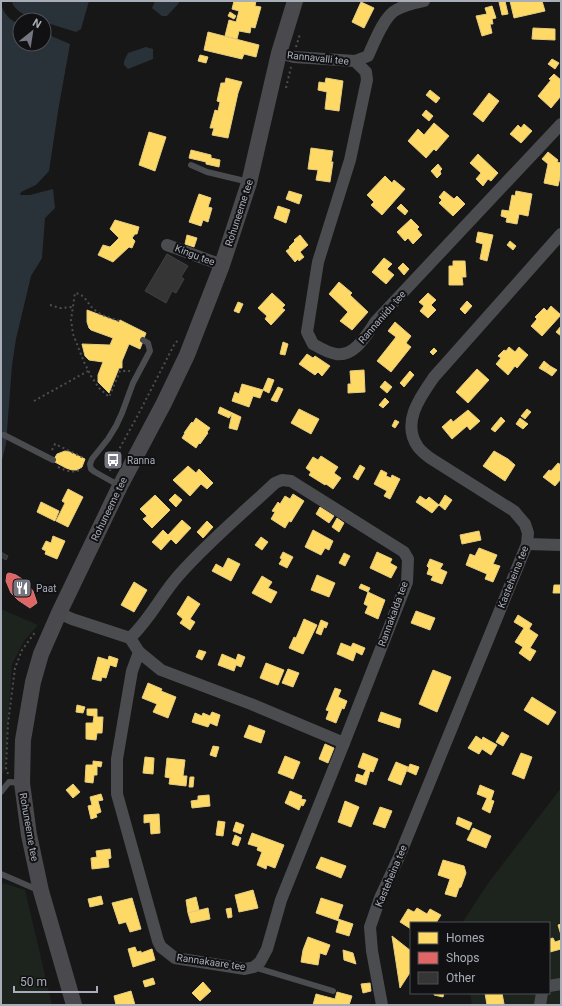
<svg xmlns="http://www.w3.org/2000/svg" width="562" height="1006" font-family="Roboto,sans-serif">
	<rect width="100%" height="100%" fill="#171717"/>
	<g fill="#1d241e">
		<polygon points="1,609 38,625 24,641 12,664 5,769 1,776"/>
		<polygon points="561,788 561,1005 472,1005 470,993 549,993 549,923 462,923 489,882"/>
		<polygon points="3,883 25,890 52,1005 1,1005 1,888"/>
	</g>
	<g fill="#2a3239">
		<path d="M12 1H89L81 29 76 32 44 22V20C34 20 13 12 12 1Z"/>
		<polygon points="155,1 178,1 179,3 167,16 162,16 152,8"/>
		<path d="M1 4C4 14 10 21 20 24V44H44V33L70 44 58 111 49 171 36 185 21 192 20 195H30L53 189 55 208 45 218 42 258 31 276 16 339 12 365 6 444 1 464Z"/>
		<polygon points="146,47 153,49 153,59 128,69 124,65 124,61 128,53"/>
	</g>
	<g fill="#ffd966" stroke="#e5cc7f">
		<polygon points="234,1 256,1 255,6 261,7 255,28 251,27 250,33 239,31 237,39 225,36 229,20 236,22 239,11 232,9"/>
		<polygon points="505,1 508,14 502,15 499,2"/>
		<polygon points="510,1 542,1 545,11 514,18"/>
		<polygon points="361,2 374,8 364,28 352,22"/>
		<polygon points="492,6 496,18 492,19 493,24 490,24 492,33 482,36 476,16 487,14 485,8"/>
		<polygon points="230,12 236,16 234,19 228,16"/>
		<polygon points="533,28 555,29 555,40 532,39"/>
		<polygon points="208,32 259,45 256,57 244,54 242,59 204,50"/>
		<polygon points="200,55 208,57 206,63 198,61"/>
		<polygon points="552,59 559,63 555,69 548,64"/>
		<polygon points="554,74 561,80 561,96 551,108 538,96 551,80 549,79"/>
		<polygon points="226,78 242,82 238,93 228,138 212,135 214,128 210,128 215,110 218,111 220,102 217,101 221,83 225,83"/>
		<polygon points="326,78 343,81 339,111 325,109 327,92 318,90 319,82 325,83"/>
		<polygon points="430,90 440,98 436,103 426,95"/>
		<polygon points="489,93 499,101 483,122 473,114"/>
		<polygon points="426,110 433,116 429,121 422,115"/>
		<polygon points="434,123 449,136 436,151 434,149 426,158 408,141 418,129 424,135"/>
		<polygon points="524,124 532,131 521,143 510,134 518,125 521,128"/>
		<polygon points="149,132 166,137 155,171 139,165"/>
		<polygon points="311,148 333,151 331,162 333,162 330,182 316,180 318,170 308,169"/>
		<polygon points="191,150 211,155 211,158 220,160 219,167 206,164 206,162 189,158"/>
		<polygon points="548,152 558,160 557,162 561,163 561,173 558,186 544,183 548,164 542,159"/>
		<polygon points="478,154 498,173 491,181 488,179 483,186 476,179 481,173 470,163"/>
		<polygon points="438,164 442,169 440,171 441,174 437,178 431,171"/>
		<polygon points="385,176 392,183 394,180 405,189 382,215 371,205 374,202 367,195"/>
		<polygon points="289,191 302,195 299,204 286,199"/>
		<polygon points="444,191 454,199 457,196 465,204 453,216 439,203 442,200 439,197"/>
		<polygon points="516,191 532,194 528,216 519,214 517,224 506,222 507,218 501,216 502,210 509,211 512,195 515,196"/>
		<polygon points="199,194 211,198 208,207 212,208 208,222 203,220 201,226 189,222"/>
		<polygon points="401,204 408,211 405,215 397,208"/>
		<polygon points="278,206 290,210 286,223 274,218"/>
		<polygon points="411,219 419,227 417,229 422,235 413,244 408,238 405,241 397,232"/>
		<polygon points="115,220 139,227 137,234 135,234 132,238 135,241 132,248 129,247 113,262 98,255 103,245 110,247 119,238 110,229"/>
		<polygon points="478,232 493,235 487,261 480,259 483,244 476,242"/>
		<polygon points="187,235 197,238 194,247 185,244"/>
		<polygon points="300,235 308,245 300,252 304,257 299,261 298,259 295,262 286,251 290,248 289,247 295,241 294,240"/>
		<polygon points="510,241 516,246 513,250 507,245"/>
		<polygon points="384,258 392,264 387,269 394,275 386,284 372,272"/>
		<polygon points="453,261 465,261 466,277 462,277 463,285 449,285 449,266 453,266"/>
		<polygon points="403,263 409,269 404,275 398,268"/>
		<polygon points="339,282 352,293 350,295 368,312 352,330 340,321 348,312 329,294"/>
		<polygon points="272,293 285,305 282,308 285,310 271,325 265,319 267,316 258,308"/>
		<polygon points="428,293 436,300 431,305 436,310 428,318 420,311 424,306 419,302"/>
		<polygon points="467,301 472,306 465,314 460,309"/>
		<polygon points="238,302 243,304 239,313 234,311"/>
		<polygon points="551,306 561,315 542,336 531,326 537,319 535,317 544,308 547,311"/>
		<polygon points="87,310 119,322 120,320 146,333 140,349 129,344 122,361 122,368 119,368 109,393 98,382 98,375 103,362 89,360 85,356 82,344 110,345 113,338 91,330 89,328 87,322"/>
		<polygon points="395,322 411,336 406,343 411,347 391,372 377,361 396,337 388,331"/>
		<polygon points="561,326 561,336 556,332"/>
		<polygon points="283,342 288,344 285,355 280,354"/>
		<polygon points="509,347 515,352 519,347 528,355 517,368 515,366 508,375 496,364 501,358 498,356 504,350 506,351"/>
		<polygon points="434,348 437,351 433,355 430,352"/>
		<polygon points="307,354 313,358 315,356 330,366 322,376 318,372 315,375 299,364"/>
		<polygon points="544,361 550,366 546,372 539,368"/>
		<polygon points="550,366 557,370 552,376 546,372"/>
		<polygon points="477,369 489,380 468,403 456,392"/>
		<polygon points="364,370 365,392 348,393 348,384 351,384 350,371"/>
		<polygon points="410,371 414,375 404,387 400,383"/>
		<polygon points="268,378 274,380 269,393 263,390"/>
		<polygon points="385,381 392,387 387,393 380,387"/>
		<polygon points="242,384 263,390 260,398 253,396 249,407 232,401 235,392 239,394"/>
		<polygon points="278,387 283,389 277,402 271,400"/>
		<polygon points="385,398 389,402 383,408 379,405"/>
		<polygon points="220,407 241,417 237,430 229,428 232,414 229,418 218,413"/>
		<polygon points="299,409 319,419 311,434 291,423"/>
		<polygon points="527,409 531,412 525,419 521,416"/>
		<polygon points="468,410 480,421 470,430 467,426 452,439 442,427 451,419 453,422"/>
		<polygon points="501,417 505,421 495,432 491,429"/>
		<polygon points="196,418 210,428 207,432 208,433 200,444 199,443 196,448 182,438 185,433 184,433 191,423 192,422 193,423"/>
		<polygon points="520,418 528,424 523,429 516,424"/>
		<polygon points="395,420 399,422 395,428 392,426"/>
		<polygon points="65,451 70,452 85,459 82,467 77,470 72,470 66,468 53,461 57,454"/>
		<polygon points="494,451 508,459 515,465 505,481 483,466"/>
		<polygon points="321,456 338,467 334,473 341,478 333,489 326,484 325,485 309,475 311,472 306,468 313,457 318,460"/>
		<polygon points="558,463 561,465 561,479 555,486 543,477 549,470 551,471"/>
		<polygon points="360,465 365,468 358,480 353,477"/>
		<polygon points="188,466 196,473 199,469 213,483 207,489 201,484 190,496 173,480"/>
		<polygon points="381,470 387,473 386,476 391,478 392,475 400,479 390,499 384,496 387,491 374,484"/>
		<polygon points="68,489 83,497 68,527 56,521 65,503 62,501"/>
		<polygon points="175,494 182,500 176,507 169,500"/>
		<polygon points="293,494 304,501 291,522 289,521 285,528 271,519 275,512 272,511 278,502 280,504 285,496 290,499"/>
		<polygon points="155,495 170,510 152,528 143,519 147,516 140,509"/>
		<polygon points="445,495 452,500 445,510 439,505"/>
		<polygon points="420,496 426,500 429,497 439,505 432,513 416,502"/>
		<polygon points="41,502 59,511 55,521 37,512"/>
		<polygon points="320,507 334,516 329,523 316,514"/>
		<polygon points="337,518 344,523 339,532 332,527"/>
		<polygon points="182,520 191,528 176,544 171,539 161,550 152,542 163,530 168,535"/>
		<polygon points="207,521 213,527 203,538 197,532"/>
		<polygon points="313,530 333,541 329,550 325,548 321,555 305,547"/>
		<polygon points="479,531 481,540 462,544 460,535"/>
		<polygon points="53,536 65,541 57,559 45,554 46,551 42,549 46,541 51,543"/>
		<polygon points="261,537 268,542 262,550 255,545"/>
		<polygon points="479,548 497,555 493,564 500,566 493,582 485,579 487,574 466,565 470,554 475,556"/>
		<polygon points="283,552 293,557 287,568 279,564 282,559 280,558"/>
		<polygon points="377,552 392,559 390,563 397,567 391,578 370,568"/>
		<polygon points="344,553 350,556 345,566 339,563"/>
		<polygon points="228,558 240,564 231,581 212,571 216,564 223,568"/>
		<polygon points="430,559 443,564 440,569 447,572 442,584 431,580 433,576 427,574 429,568 427,566"/>
		<polygon points="317,575 335,583 329,597 311,590"/>
		<polygon points="262,576 272,582 268,588 277,592 271,603 252,593"/>
		<polygon points="134,582 147,590 134,612 121,605"/>
		<polygon points="361,584 370,588 368,592 359,588"/>
		<polygon points="554,585 561,585 561,593 553,593"/>
		<polygon points="368,592 385,600 378,619 365,613 368,606 364,604"/>
		<polygon points="188,596 200,604 190,619 195,622 190,630 180,623 183,619 177,614"/>
		<polygon points="416,611 435,618 430,630 411,623"/>
		<polygon points="518,615 532,624 529,629 538,635 530,648 536,651 530,661 519,653 523,647 515,642 524,628 514,622"/>
		<polygon points="304,619 317,625 303,654 289,648 294,637 296,638"/>
		<polygon points="321,620 328,623 326,628 324,627 321,635 316,633"/>
		<polygon points="341,643 351,647 353,643 365,648 362,655 356,652 353,661 337,654"/>
		<polygon points="199,650 206,652 202,660 196,657"/>
		<polygon points="222,654 236,660 238,654 245,657 241,667 236,665 234,671 218,665"/>
		<polygon points="109,656 118,659 116,667 110,665 106,678 102,677 101,681 92,679 98,657 108,660"/>
		<polygon points="266,663 284,670 278,685 260,678"/>
		<polygon points="288,669 299,673 293,687 282,683"/>
		<polygon points="433,670 451,677 437,712 419,704"/>
		<polygon points="148,683 162,689 161,691 176,697 168,718 153,712 157,704 142,698"/>
		<polygon points="335,688 341,690 338,697 347,701 344,709 342,708 336,723 326,719 329,711 326,710"/>
		<polygon points="532,697 556,712 548,725 524,710"/>
		<polygon points="77,705 85,707 83,713 76,712"/>
		<polygon points="87,709 97,709 97,717 103,717 102,733 97,733 96,740 86,739 86,723 93,723 94,716 87,715"/>
		<polygon points="212,712 220,715 217,726 210,723 208,727 192,722 195,713 202,716 203,713 210,716"/>
		<polygon points="381,712 401,719 399,728 378,721"/>
		<polygon points="249,725 265,731 261,743 244,737"/>
		<polygon points="502,732 509,736 503,746 496,742"/>
		<polygon points="476,736 482,740 483,737 497,745 491,755 482,749 479,754 468,748"/>
		<polygon points="325,744 334,748 328,763 319,759"/>
		<polygon points="213,746 219,747 216,757 210,755"/>
		<polygon points="363,753 378,759 373,772 370,771 366,785 355,781 357,774 363,776 366,770 358,767"/>
		<polygon points="521,753 532,757 524,779 512,774"/>
		<polygon points="285,756 300,762 293,779 278,773"/>
		<polygon points="145,757 154,758 153,774 143,773"/>
		<polygon points="167,758 185,760 183,776 187,776 186,786 169,784 170,778 165,777"/>
		<polygon points="93,761 102,762 101,767 97,766 97,775 94,775 93,783 85,782 86,765 93,765"/>
		<polygon points="396,762 408,767 401,785 388,780"/>
		<polygon points="410,764 419,767 416,775 407,771"/>
		<polygon points="190,777 194,777 193,787 189,787"/>
		<polygon points="73,784 80,792 73,798 66,790"/>
		<polygon points="480,785 494,791 491,800 494,801 490,813 482,809 487,798 477,794"/>
		<polygon points="290,791 302,796 301,799 306,800 303,806 301,805 299,810 285,803"/>
		<polygon points="101,794 103,800 98,801 101,812 96,814 97,817 91,819 88,806 92,805 90,797"/>
		<polygon points="209,795 210,806 192,808 191,801 198,800 198,796"/>
		<polygon points="345,801 359,807 351,827 338,822"/>
		<polygon points="380,807 392,811 385,828 373,824"/>
		<polygon points="159,814 160,833 151,834 150,822 144,823 144,815"/>
		<polygon points="458,817 472,823 469,830 456,824"/>
		<polygon points="218,821 225,822 223,836 216,835"/>
		<polygon points="236,822 244,825 241,834 233,831"/>
		<polygon points="473,828 491,836 486,848 467,840"/>
		<polygon points="252,833 284,845 275,868 267,865 266,869 257,865 262,852 257,850 258,847 248,844"/>
		<polygon points="235,835 241,838 238,846 232,844"/>
		<polygon points="110,849 111,858 108,859 109,867 92,869 91,858 97,857 96,851"/>
		<polygon points="321,857 346,866 341,878 316,868"/>
		<polygon points="443,860 464,866 466,873 461,887 459,888 456,897 445,894 450,879 438,875"/>
		<polygon points="253,890 258,908 239,912 235,895"/>
		<polygon points="101,896 103,904 90,907 88,899"/>
		<polygon points="196,897 199,910 188,913 186,900"/>
		<polygon points="132,898 141,929 130,932 126,922 119,924 112,903"/>
		<polygon points="321,898 343,905 338,919 353,924 349,936 336,932 339,921 316,913"/>
		<polygon points="208,908 210,919 191,923 188,913"/>
		<polygon points="231,908 232,917 228,918 226,909"/>
		<polygon points="417,908 427,914 430,909 441,915 436,923 411,923 411,929 400,922 408,909 414,912"/>
		<polygon points="561,924 561,935 558,925"/>
		<polygon points="392,936 411,951 411,971 400,988"/>
		<polygon points="308,937 330,945 326,955 320,953 318,965 301,962 303,950"/>
		<polygon points="553,938 555,942 561,940 561,949 550,952 549,939"/>
		<polygon points="135,947 137,952 141,951 141,953 152,949 155,960 133,967 128,949"/>
		<polygon points="343,950 353,953 356,964 344,960"/>
		<polygon points="153,978 155,984 145,987 143,981"/>
		<polygon points="203,982 211,991 200,1001 192,993"/>
		<polygon points="370,983 371,991 363,993 361,984"/>
		<polygon points="131,991 135,1005 116,1005 114,996"/>
		<polygon points="337,992 352,996 349,1005 313,1005 316,994 335,999"/>
		<polygon points="434,993 444,993 443,997 434,995"/>
		<polygon points="485,993 502,993 504,1004 487,1005"/>
	</g>
	<polygon fill="#e06666" stroke="#cf7b7f" points="9,573 16,575 25,581 33,591 37,603 30,608 18,600 11,593 6,581 7,574"/>
	<g fill="#353536" stroke="#3f4043">
		<polygon points="167,254 188,266 181,277 184,279 176,293 172,291 166,303 145,291"/>
		<polygon points="116,459 119,460 115,466 113,465"/>
		<polygon points="1,552 8,556 6,560 1,557"/>
	</g>
	<g fill="none" stroke-linecap="round" stroke-linejoin="round">
		<g stroke="#4d4e52" stroke-width="2" stroke-dasharray="2 3" stroke-linecap="butt">
			<polyline points="296,47 300,34"/>
			<polyline points="286,88 291,67"/>
			<polyline points="50,305 60,308 73,307"/>
			<path d="M119 321C112 318 102 316 96 311 87 305 87 295 75 293L71 320 73 334 84 362 91 376 99 388 109 397 120 371H130"/>
			<polyline points="34,401 88,371"/>
			<polyline points="52,450 55,444 84,458"/>
			<path d="M58 467C67 471 73 474 82 469"/>
			<polyline points="110,471 112,462 138,415 174,345 178,340"/>
			<polyline points="8,774 6,768 8,724 15,668 22,650 36,631"/>
		</g>
		<g stroke="#4b4c50" stroke-width="6">
			<polyline points="191,165 207,172 249,182"/>
			<polyline points="4,435 53,460"/>
			<polyline points="120,486 95,472 91,469 90,464 92,459 108,439 116,426 122,413 133,383 150,351 148,343 143,340"/>
			<polyline points="1,792 9,782 22,783"/>
			<polyline points="1,874 38,890"/>
			<polyline points="254,967 333,991"/>
		</g>
		<g stroke="#4b4c50" stroke-width="12">
			<path d="M279 53 294 57 355 61 368 56C374 43 384 16 396 10 404 5 415 3 424 1"/>
			<path d="M355 61 366 72 367 80 350 160 318 262 307 332 313 344C320 348 328 353 336 354 355 357 367 334 376 321L561 124"/>
			<polyline points="167,245 222,265"/>
			<polyline points="527,544 561,545"/>
			<path d="M59 613 72 619 130 638 139 652 161 670 251 704 344 743 407 582 408 559 404 552 291 481 282 480 275 483C243 513 208 542 179 575 161 595 151 618 130 638"/>
			<polyline points="139,652 132,671 117,759 117,794 158,941 161,947 175,958 245,969 254,967 260,962 267,949 281,900 344,743"/>
			<polyline points="549,986 561,984"/>
			<path d="M382 1005 372 951 370 927 380 898 399 857 527 544 528 533 525 524 514 511 430 458C426 455 421 451 418 447 401 423 420 397 434 377L561 234"/>
			<polyline points="540,1005 542,993"/>
		</g>
		<polyline stroke="#4a4a4e" stroke-width="16" points="74,1005 41,891 29,835 22,783 23,740 33,682 41,654 59,613 120,486 164,403 187,355 222,265 249,183 279,53 295,1"/>
	</g>
	<defs>
		<symbol id="bus-square" viewBox="-11 -11 22 22"><rect x="-9" y="-9" width="18" height="18" rx="4" fill="#757880" stroke="#111113"/><path d="M-5-6H5V4H4V6H2V4H-2V6H-4V4H-5ZM-3.5-4V0h7V-4ZM-3.5 1.2v1.5H-2V1.2ZM2 1.2v1.5H3.5V1.2Z" fill="#fff"/></symbol>
		<symbol id="restaurant-square" viewBox="-11 -11 22 22"><rect x="-9" y="-9" width="18" height="18" rx="4" fill="#757880" stroke="#111113"/><path d="M-5-6h1v4h1v-4h1v4h1v-4h1v5L-1.5 .5V6h-2V.5L-5-1ZM5-6V6H3V1.5H1.5Q1.5-4 5-6Z" fill="#fff"/></symbol>
	</defs>
	<g fill-rule="evenodd">
		<use href="#bus-square" x="102" y="449" width="22" height="22"/>
		<use href="#restaurant-square" x="11" y="577" width="22" height="22"/>
	</g>
	<g text-anchor="middle" dominant-baseline="central" stroke-width="4" stroke-linejoin="round" paint-order="stroke">
		<g font-size="10" fill="#a8adb8" stroke="#111113">
			<text transform="translate(318 58) rotate(6)">Rannavalli tee</text>
			<text transform="translate(239 213) rotate(-72)">Rohuneeme tee</text>
			<text transform="translate(195 255) rotate(21)">Kingu tee</text>
			<text transform="translate(382 317) rotate(-49)">Rannaniidu tee</text>
			<text transform="translate(109 509) rotate(-64)">Rohuneeme tee</text>
			<text transform="translate(513 577) rotate(-68)">Kasteheina tee</text>
			<text transform="translate(393 614) rotate(-70)">Rannakalda tee</text>
			<text transform="translate(29 827) rotate(80)">Rohuneeme tee</text>
			<text transform="translate(391 876) rotate(-67)">Kasteheina tee</text>
			<text transform="translate(211 962) rotate(8)">Rannakaare tee</text>
		</g>
		<g font-size="10" fill="#a8adb8" stroke="#111113" text-anchor="start">
			<text x="127" y="460">Ranna</text>
			<text x="36" y="588">Paat</text>
		</g>
	</g>
	<rect width="562" height="1006" fill="none" stroke="#a8adb8" stroke-width="4"/>
	<rect x="410" y="922" width="140" height="72" fill="#111113" stroke="#4d4f55"/>
	<rect x="418" y="932" width="20" height="12" fill="#ffd966" stroke="#4d4f55"/>
	<text x="446" y="942" font-size="12" fill="#a8adb8">Homes</text>
	<rect x="418" y="952" width="20" height="12" fill="#e06666" stroke="#4d4f55"/>
	<text x="446" y="962" font-size="12" fill="#a8adb8">Shops</text>
	<rect x="418" y="972" width="20" height="12" fill="#353536" stroke="#4d4f55"/>
	<text x="446" y="982" font-size="12" fill="#a8adb8">Other</text>
	<g transform="translate(32 32) rotate(30)"><circle r="19" fill="#111113" stroke="#4d4f55"/>
	<path d="M0-3L7 15L0 10L-7 15Z" fill="#757880"/>
	<text y="-6" font-size="11" font-weight="bold" text-anchor="middle" fill="#a8adb8">N</text>
	</g>
	<path d="M14 986v6h83v-6" fill="none" stroke="#a8adb8" stroke-width="2"/>
	<text x="20" y="986" font-size="12" fill="#a8adb8" stroke="#111113" stroke-width="3" paint-order="stroke">50 m</text>
</svg>
